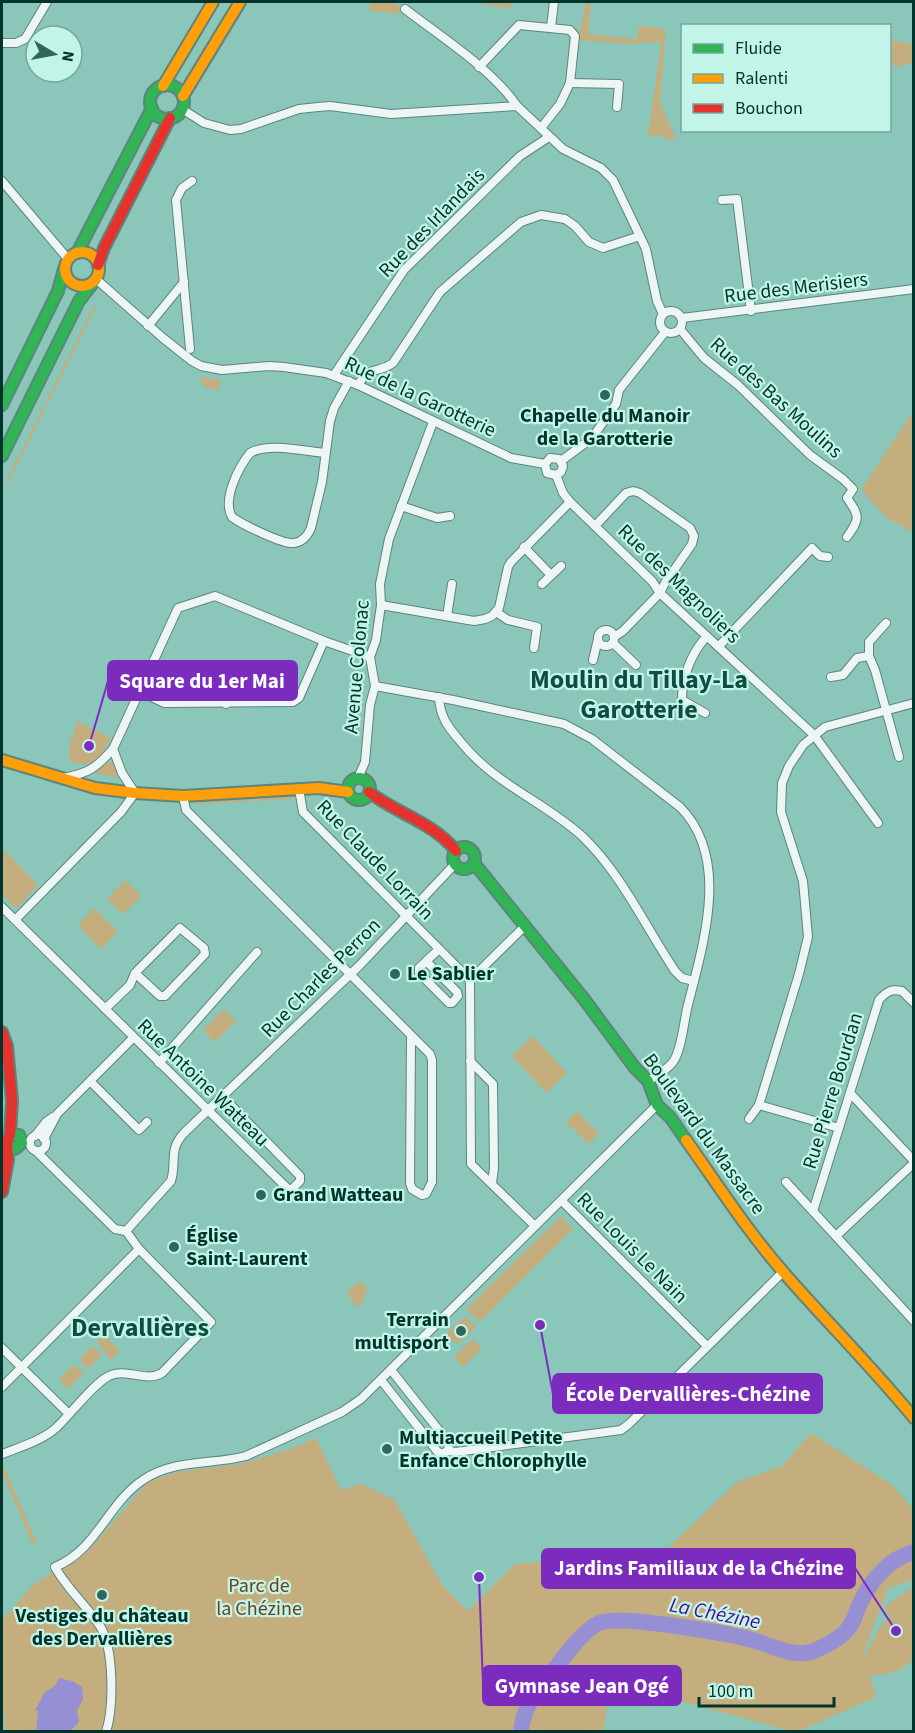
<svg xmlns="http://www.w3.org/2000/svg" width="915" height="1733" font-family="'Source Sans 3',sans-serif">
	<rect width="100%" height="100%" fill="#8ac6b9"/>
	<g fill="#c5ae7e">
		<polygon points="371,2 395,2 402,11 399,14 369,11"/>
		<polygon points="472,2 511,2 511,9"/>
		<polygon points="586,2 591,2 588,34 637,39 639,26 666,29 660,102 676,139 666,140 663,135 648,137 661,42 632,44 578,40"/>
		<polygon points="890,40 913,44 913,62 899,67 898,65 890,66"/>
		<polygon points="94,306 96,307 47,405 45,404"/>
		<polygon points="202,377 220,380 220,390 214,387 212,390 204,386 200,379"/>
		<polygon points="44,406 46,407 8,483 6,482"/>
		<polygon points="913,411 913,532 887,518 861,490"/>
		<polygon points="77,721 111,738 101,755 87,765 69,761 70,743"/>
		<polygon points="105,762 115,764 122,778 93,773"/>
		<polygon points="289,797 293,799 193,804 196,802"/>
		<polygon points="2,848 38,885 16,909 2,894"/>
		<polygon points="125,880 141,896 123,914 107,899"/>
		<polygon points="94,908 118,932 101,949 78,925"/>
		<polygon points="224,1009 236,1021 215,1042 203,1030"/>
		<polygon points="533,1036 567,1073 546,1093 512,1056"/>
		<polygon points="577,1111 599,1134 588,1144 566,1122"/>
		<polygon points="561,1216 573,1229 480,1322 466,1309"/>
		<polygon points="359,1281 368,1289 360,1306 355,1306 347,1293"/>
		<polygon points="464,1317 466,1317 475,1325 475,1328 458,1344 456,1344 447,1336 447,1333"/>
		<polygon points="104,1335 120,1351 111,1360 97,1342"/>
		<polygon points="472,1339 482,1348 463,1367 454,1357"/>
		<polygon points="92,1346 102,1355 88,1369 79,1360"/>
		<polygon points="73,1365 84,1373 68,1389 59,1379"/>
		<path d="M811 1433 891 1484 913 1509V1580L888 1588 863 1654 864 1656C873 1642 877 1626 890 1617L884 1607 913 1587V1660L896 1672 871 1676 869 1673 876 1697 799 1731H791L610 1682 604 1731H5L2 1691 3 1619 34 1584 89 1550 148 1482 177 1472 240 1464 294 1448 316 1438 341 1490 360 1484 394 1499 442 1585 468 1611 515 1564 664 1552 737 1482 782 1466Z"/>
		<polygon points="2,1465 3,1465 37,1543 33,1545 2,1472"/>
	</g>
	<polygon fill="#978fd4" points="59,1678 72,1681 82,1687 83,1699 77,1710 79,1722 70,1731 36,1731 38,1711 35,1710 45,1692 55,1686"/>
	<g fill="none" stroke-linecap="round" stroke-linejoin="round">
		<path stroke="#978fd4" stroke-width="16" d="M521 1732C522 1706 540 1688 555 1669 564 1656 585 1629 599 1623 619 1614 732 1634 756 1641 774 1647 796 1658 814 1651 825 1646 840 1639 848 1629 853 1623 855 1616 858 1608 868 1584 887 1559 914 1552"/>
		<defs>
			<g id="street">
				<path d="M405 9C441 37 492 69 517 106"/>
				<polyline points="551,27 554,2"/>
				<polyline points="2,43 16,43 25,39 47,2"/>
				<polyline points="479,67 519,25 570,30 575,36 570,83 560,104 541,128"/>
				<polyline points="570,83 619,84 617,107"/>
				<polyline points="182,109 204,123 230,130 241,129 299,109 318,107 330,106 391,114 517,106 563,149 601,168 613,180 646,249 657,301 663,314"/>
				<polyline points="2,181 68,259"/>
				<polyline points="722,200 737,199 751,311"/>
				<polyline points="96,279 163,338 192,361 201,366 222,370 269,366 284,367 326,373 358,385 511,458 545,464"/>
				<circle cx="671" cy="322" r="11"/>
				<polyline points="682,318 914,289"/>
				<polyline points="148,326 184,282"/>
				<path d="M680 329 704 358 738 385 810 455 843 479 853 489 847 498C860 516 860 519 847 537"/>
				<polyline points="190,349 176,200 182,188 192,181"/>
				<polyline points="334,375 404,270 520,156 549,137"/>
				<path d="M358 385C371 364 376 375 393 363L440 292 521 222 541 215 565 219 575 226 589 242 603 248 640 236"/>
				<path d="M325 453C304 451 268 442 250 453 238 468 222 500 232 517 241 524 284 545 294 543 303 542 308 535 311 528L322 482 330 421 334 408 349 381"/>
				<polyline points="561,461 592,438 616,404 619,390 665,332"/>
				<polyline points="545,464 550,458 559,459 563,466 561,472 556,475"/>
				<polyline points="545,464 547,473 556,475"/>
				<polyline points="556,475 563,493 570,502 652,581 660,593 814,735 878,823"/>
				<polyline points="401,506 437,518 450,516"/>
				<polyline points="595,526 626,493 633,491 640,493 690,528 694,536 692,544 665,583 660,593 623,631 614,637"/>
				<polyline points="524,547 551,575"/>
				<polyline points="542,584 561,566"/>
				<polyline points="381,605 474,621 485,619 492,616 499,608 508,567 511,562 570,502"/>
				<polyline points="496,612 508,620 537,627 534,648"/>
				<polyline points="447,616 452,584"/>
				<polyline points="886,623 869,642 869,656 875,670 899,757"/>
				<circle cx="606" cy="638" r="8"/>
				<polyline points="613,643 636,665"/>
				<polyline points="719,646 812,548 820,556 828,557"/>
				<polyline points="593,660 598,639"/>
				<polyline points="831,677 843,675 857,658 869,656"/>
				<path d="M375 686 453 700 564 724 592 739 680 807C732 859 702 947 687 1009 684 1022 681 1052 673 1062 667 1070 656 1076 648 1081"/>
				<polyline points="139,691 164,703 293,702 299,698 324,641"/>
				<path d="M439 697C440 717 448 727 460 741 495 785 542 800 582 836 621 873 645 926 675 971L682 978 694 981"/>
				<polyline points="226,704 226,672"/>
				<path d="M705 713 682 700C682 677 691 654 706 637"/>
				<path d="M63 778C89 773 96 768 113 749L178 608 215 596 324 641 370 657"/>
				<polyline points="358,778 365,762 370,705 375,686 370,657 376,640 381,605 380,584 389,539 433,422"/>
				<polyline points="299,789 303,812 470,980 471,1164 535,1226"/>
				<polyline points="183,796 186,810 430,1054 432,1060 432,1182 426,1194 422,1195 412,1189 410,1183 411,1037"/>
				<polyline points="2,907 288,1189 292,1189 300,1181 300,1176 223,1097"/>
				<polyline points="15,920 121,812 135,793 122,773 113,749"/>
				<polyline points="426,961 457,992 458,996 452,1003 449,1003 419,973 419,968 439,949"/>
				<polyline points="470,980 525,926"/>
				<polyline points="105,1009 130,985 135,973 180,928 204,948 205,954 165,996 160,996 135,973"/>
				<polyline points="470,1061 493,1084 494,1168 492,1183"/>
				<polyline points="159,1063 257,952"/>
				<polyline points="90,1081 139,1130 147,1122"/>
				<polyline points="850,1093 914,1161"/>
				<polyline points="749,1119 759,1105"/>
				<polyline points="839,1128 759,1105 799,974 808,937 803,881 781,812 782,783 789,766 803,745 825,727 914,703"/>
				<circle cx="38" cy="1143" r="8"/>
				<polyline points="35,1136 46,1122 53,1117"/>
				<polyline points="44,1139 57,1114 133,1038"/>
				<polyline points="36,1151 115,1229 126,1231"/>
				<polyline points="786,1182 914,1321"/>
				<polyline points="562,1201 707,1346"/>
				<path d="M813 1211 879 1000C887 991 891 989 902 991L914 1003"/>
				<polyline points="836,1236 914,1163"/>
				<polyline points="2,1348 69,1414"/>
				<polyline points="391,1370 449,1443 448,1451"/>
				<polyline points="381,1380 437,1451 441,1454 448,1451 456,1452 621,1430 629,1424 783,1272"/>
				<polyline points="2,1387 139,1249"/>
				<path d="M2 1454C20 1447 41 1441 56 1428 69 1416 95 1382 109 1376 127 1367 145 1383 162 1373L211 1322 139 1249 126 1231 171 1181C177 1162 168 1150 184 1133L360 965 455 864"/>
				<path d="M106 1732C114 1707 114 1648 100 1626 86 1605 67 1589 55 1567 97 1550 107 1504 143 1480 174 1459 212 1465 246 1456L342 1412 361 1399 657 1105"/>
			</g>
			<g id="fast">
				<circle cx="167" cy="102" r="17"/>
				<polyline points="77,253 152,108"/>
				<polyline points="2,405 58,291 64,269"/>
				<polyline points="2,456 79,301 96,279"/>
				<circle cx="359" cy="789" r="11"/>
				<circle cx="464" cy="858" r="11"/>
				<polyline points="474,863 584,999 635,1068 648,1081 657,1105 670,1117 686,1140"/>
				<polyline points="8,1146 15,1149 22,1143 19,1135 10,1135"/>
			</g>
			<g id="slow">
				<polyline points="163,86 213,2"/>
				<polyline points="183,96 240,2"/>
				<circle cx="82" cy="269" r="17"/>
				<polyline points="2,760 95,788 135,793 183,796 319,788 348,792"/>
				<path d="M686 1140C718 1185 748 1232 785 1274 827 1322 873 1368 914 1418"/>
			</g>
			<g id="jam">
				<polyline points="98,265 104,248 170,118"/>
				<path d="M369 792C397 814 433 822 456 851"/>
				<polyline points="2,1032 7,1046 12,1101 10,1135 7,1141 8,1160 2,1192"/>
			</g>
		</defs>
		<use href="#street" stroke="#5e847c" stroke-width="10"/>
		<use href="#fast" stroke="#5e847c" stroke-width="14"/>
		<use href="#slow" stroke="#5e847c" stroke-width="14"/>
		<use href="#jam" stroke="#5e847c" stroke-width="14"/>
		<use href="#street" stroke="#edf6f4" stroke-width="8"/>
		<use href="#fast" stroke="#30b455" stroke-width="10"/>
		<use href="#slow" stroke="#ff9f0a" stroke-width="10"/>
		<use href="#jam" stroke="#e5322d" stroke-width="10"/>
	</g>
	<g fill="#30675d" stroke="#c2f4e8" stroke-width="2">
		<circle cx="605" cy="395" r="6"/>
		<circle cx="395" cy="974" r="6"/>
		<circle cx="261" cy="1195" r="6"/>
		<circle cx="174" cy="1247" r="6"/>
		<circle cx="461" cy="1331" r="6"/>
		<circle cx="387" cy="1449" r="6"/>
		<circle cx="102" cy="1595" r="6"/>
	</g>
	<g text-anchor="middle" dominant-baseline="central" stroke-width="4.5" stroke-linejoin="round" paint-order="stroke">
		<g font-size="20" fill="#00342c" stroke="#c2f4e8">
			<text transform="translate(432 223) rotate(-46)">Rue des Irlandais</text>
			<text transform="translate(796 288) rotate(-7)">Rue des Merisiers</text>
			<text transform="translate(420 397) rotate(25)">Rue de la Garotterie</text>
			<text transform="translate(776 398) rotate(42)">Rue des Bas Moulins</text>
			<text transform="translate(679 584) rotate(44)">Rue des Magnoliers</text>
			<text transform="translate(357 667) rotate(-85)">Avenue Colonac</text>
			<text transform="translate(375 860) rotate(46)">Rue Claude Lorrain</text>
			<text transform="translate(321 978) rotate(-45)">Rue Charles Perron</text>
			<text transform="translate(203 1083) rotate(44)">Rue Antoine Watteau</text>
			<text transform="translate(833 1091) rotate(-73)">Rue Pierre Bourdan</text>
			<text transform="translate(704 1134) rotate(54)">Boulevard du Massacre</text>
			<text transform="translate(632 1248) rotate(45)">Rue Louis Le Nain</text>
		</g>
		<g font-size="20" font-weight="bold" fill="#00342c" stroke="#c2f4e8" text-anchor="start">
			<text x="605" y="416" text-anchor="middle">Chapelle du Manoir<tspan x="605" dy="23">de la Garotterie</tspan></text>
			<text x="407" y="974">Le Sablier</text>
			<text x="273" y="1195">Grand Watteau</text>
			<text x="186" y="1236">Église<tspan x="186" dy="23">Saint-Laurent</tspan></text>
			<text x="449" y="1320" text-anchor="end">Terrain<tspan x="449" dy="23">multisport</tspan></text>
			<text x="399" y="1438">Multiaccueil Petite<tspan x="399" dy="23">Enfance Chlorophylle</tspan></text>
			<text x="102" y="1616" text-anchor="middle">Vestiges du château<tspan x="102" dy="23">des Dervallières</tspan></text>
		</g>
		<g font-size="20" fill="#6b4220" stroke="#c2f4e8">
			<text x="259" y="1586">Parc de<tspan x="259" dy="23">la Chézine</tspan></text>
		</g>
		<g font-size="21" font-style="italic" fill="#4e0c8f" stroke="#c2f4e8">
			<text transform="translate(715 1613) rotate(11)">La Chézine</text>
		</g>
		<g font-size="26" font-weight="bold" fill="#0e4d43" stroke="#c2f4e8">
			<text x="639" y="679">Moulin du Tillay-La<tspan x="639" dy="30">Garotterie</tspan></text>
			<text x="140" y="1327">Dervallières</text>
		</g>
	</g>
	<path fill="none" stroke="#7b2cbf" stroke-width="2" d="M89 746L108 681M540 1325L553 1394M896 1631L855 1568M479 1577L483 1685"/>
	<g fill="#7b2cbf" stroke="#c2f4e8" stroke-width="2">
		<circle cx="89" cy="746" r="6"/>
		<circle cx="540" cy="1325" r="6"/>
		<circle cx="896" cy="1631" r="6"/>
		<circle cx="479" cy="1577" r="6"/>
	</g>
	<g fill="#7b2cbf" stroke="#7b2cbf" stroke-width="2">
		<rect x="108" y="661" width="189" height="39" rx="6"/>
		<rect x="553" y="1374" width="269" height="39" rx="6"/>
		<rect x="542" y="1549" width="313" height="39" rx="6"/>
		<rect x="483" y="1666" width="198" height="39" rx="6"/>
	</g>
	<g font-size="21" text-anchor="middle" font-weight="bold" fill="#fff">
		<text x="202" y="688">Square du 1er Mai</text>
		<text x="688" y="1401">École Dervallières-Chézine</text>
		<text x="699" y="1575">Jardins Familiaux de la Chézine</text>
		<text x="582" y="1693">Gymnase Jean Ogé</text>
	</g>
	<rect width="915" height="1733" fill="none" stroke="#00342c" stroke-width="6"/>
	<rect x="681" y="24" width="210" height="108" fill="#c2f4e8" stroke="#74a79d" stroke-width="1.5"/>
	<rect x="693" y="44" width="30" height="9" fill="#30b455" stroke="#74a79d" stroke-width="1.5"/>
	<text x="735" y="54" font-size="18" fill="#00342c">Fluide</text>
	<rect x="693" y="74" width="30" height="9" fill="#ff9f0a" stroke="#74a79d" stroke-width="1.5"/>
	<text x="735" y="84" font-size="18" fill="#00342c">Ralenti</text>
	<rect x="693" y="104" width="30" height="9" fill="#e5322d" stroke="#74a79d" stroke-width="1.5"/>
	<text x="735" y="114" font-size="18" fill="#00342c">Bouchon</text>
	<g transform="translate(54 54) rotate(100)"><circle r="28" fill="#c2f4e8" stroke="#74a79d" stroke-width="1.5"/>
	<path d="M0-4.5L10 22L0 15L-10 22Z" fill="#30675d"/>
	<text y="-9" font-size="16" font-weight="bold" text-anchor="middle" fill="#00342c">N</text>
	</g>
	<path d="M699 1697v9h135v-9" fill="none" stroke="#00342c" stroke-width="3"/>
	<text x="708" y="1697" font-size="18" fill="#00342c" stroke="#c2f4e8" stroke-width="4.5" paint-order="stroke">100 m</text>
</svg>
